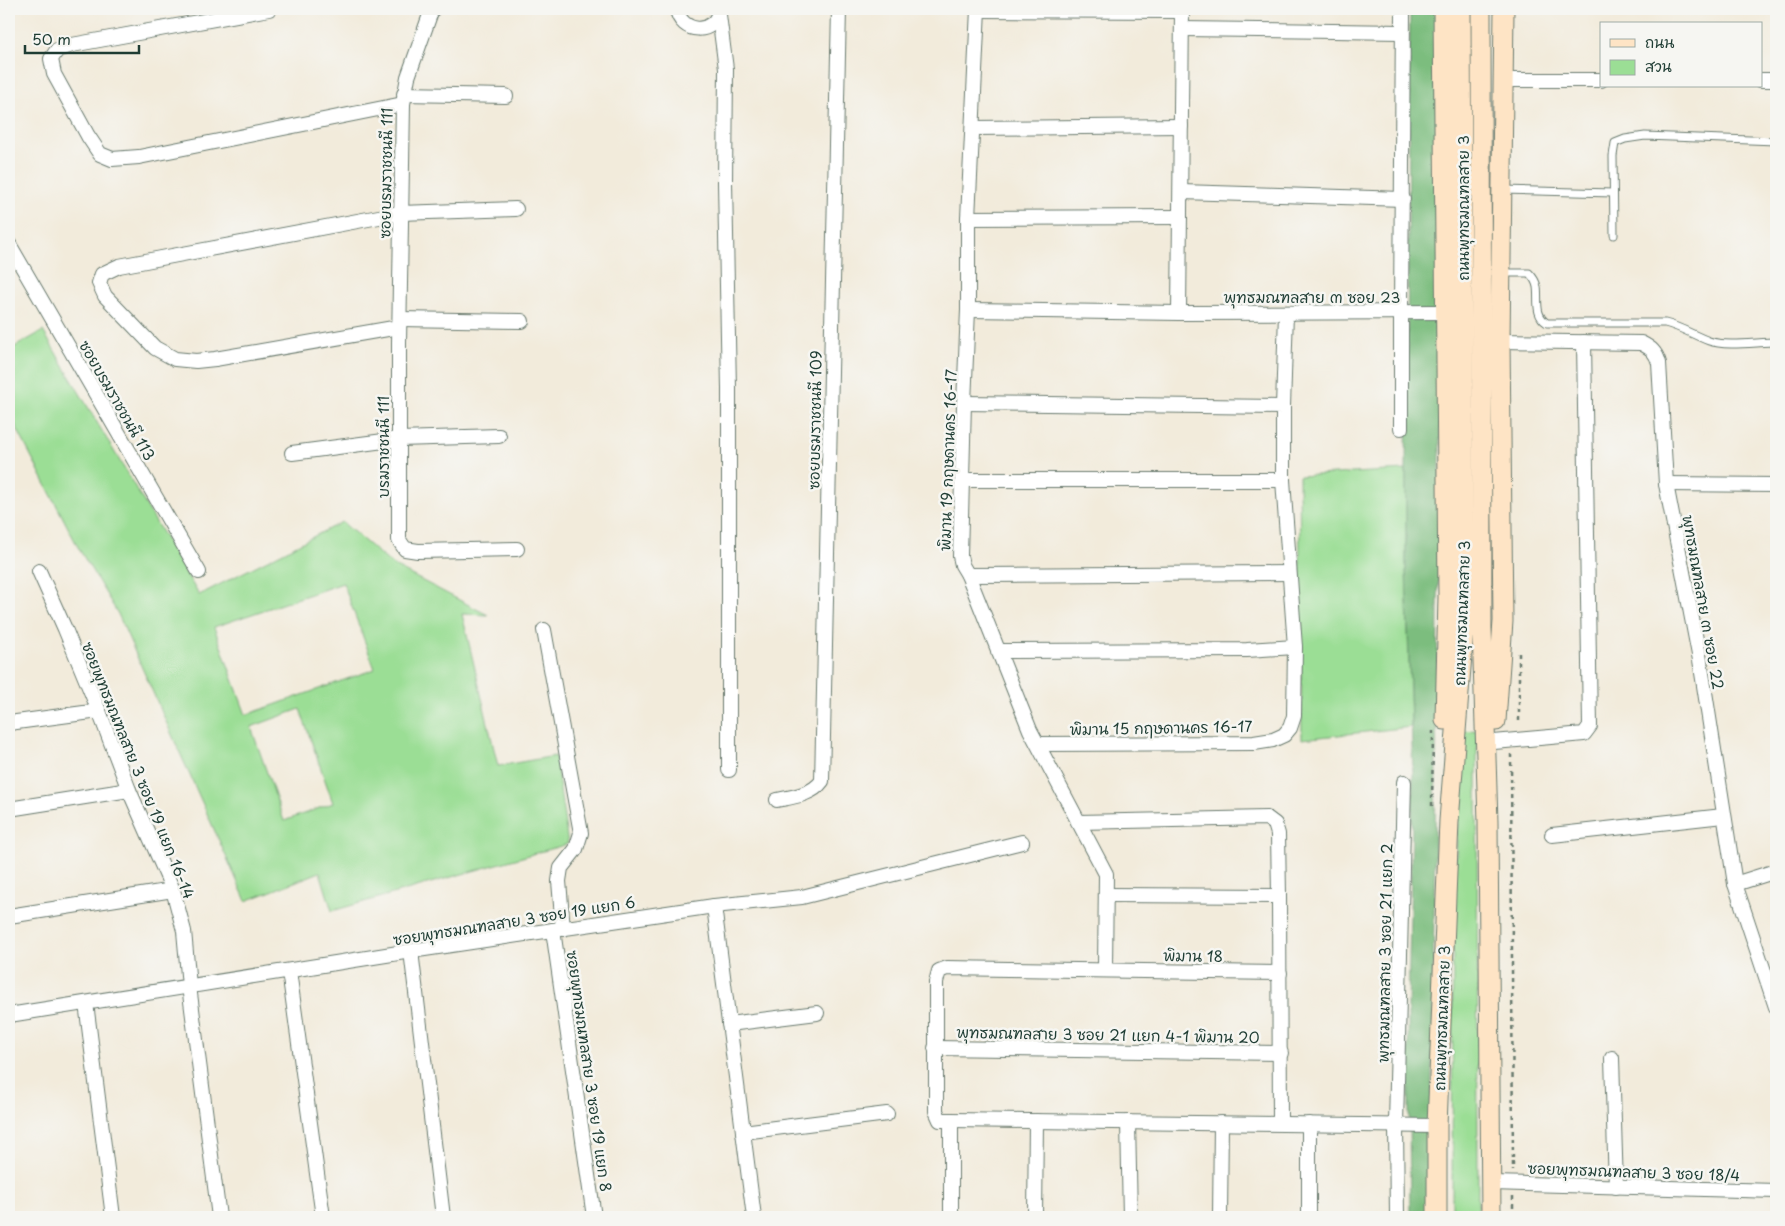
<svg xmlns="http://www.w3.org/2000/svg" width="1785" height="1226" font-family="'Playpen Sans','Playpen Sans Thai',sans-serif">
	<rect width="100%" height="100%" fill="#f6f6f2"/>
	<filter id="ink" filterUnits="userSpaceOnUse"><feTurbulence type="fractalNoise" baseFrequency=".02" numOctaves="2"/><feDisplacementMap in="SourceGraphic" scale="10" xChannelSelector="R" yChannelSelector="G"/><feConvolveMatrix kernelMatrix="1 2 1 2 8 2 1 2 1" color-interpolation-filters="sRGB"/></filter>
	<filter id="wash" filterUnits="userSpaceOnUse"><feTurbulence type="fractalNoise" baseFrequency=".0096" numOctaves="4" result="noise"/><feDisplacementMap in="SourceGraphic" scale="20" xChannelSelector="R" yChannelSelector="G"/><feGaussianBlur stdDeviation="1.12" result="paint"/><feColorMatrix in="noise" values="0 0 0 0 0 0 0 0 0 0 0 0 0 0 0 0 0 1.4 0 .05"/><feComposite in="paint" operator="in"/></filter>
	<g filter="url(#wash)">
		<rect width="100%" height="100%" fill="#f2ebdb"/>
		<g fill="#9bde95" stroke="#5d8e64" fill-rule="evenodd">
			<path d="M43 331 199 595 342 522 394 566 488 615 462 614 498 766 555 756 568 844 332 911 320 872 246 901 118 614 79 549 9 413V350ZM343 583 375 669 246 715 214 627ZM300 709 333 803 284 821 251 727Z"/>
			<polygon points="1406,470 1406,568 1411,727 1302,739 1299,476"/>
			<polygon points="1477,730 1478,1217 1452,1217 1453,915 1462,731"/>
		</g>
		<polygon fill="#7cbd7e" stroke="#4e7d59" points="1410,9 1438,9 1440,461 1430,1217 1410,1217 1408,1007 1413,776 1406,568 1406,470"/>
	</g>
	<g filter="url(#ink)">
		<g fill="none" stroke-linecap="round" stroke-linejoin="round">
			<defs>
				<g id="lane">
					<polyline points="1503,190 1613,193"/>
					<polyline points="1614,235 1613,156 1615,143 1625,139 1645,136 1776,141"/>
					<path d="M1502 273H1529C1533 277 1536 281 1537 287 1539 300 1534 315 1547 323H1665C1681 327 1693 335 1709 341 1726 347 1757 342 1776 342"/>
				</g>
				<g id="street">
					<polyline points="269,9 72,45 57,50 51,59 54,74 88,136 100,154 112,159 139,157 403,104"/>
					<polyline points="432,9 408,77 403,104 399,343 399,540 405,549 418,551 517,549"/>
					<path d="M677 9C680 34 716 36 719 10"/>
					<polyline points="978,9 968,218 968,310 964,403 960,556 962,565 968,575 1030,730 1106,874 1105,969"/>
					<polyline points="978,10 1182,11"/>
					<polyline points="719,15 726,69 725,182 729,389 729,770"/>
					<polyline points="1182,29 1402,32"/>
					<polyline points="1504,80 1601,80"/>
					<polyline points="1761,80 1776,80"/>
					<polyline points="404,94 506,96"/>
					<polyline points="973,128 1181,126"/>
					<polyline points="1181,192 1403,199"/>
					<polyline points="968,218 1180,217"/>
					<polyline points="9,244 199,572"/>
					<polyline points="968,310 1179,313 1446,312"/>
					<polyline points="1179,313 1182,9"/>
					<polyline points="400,319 522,321"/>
					<polyline points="399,327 215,359 196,361 175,359 155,348 105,296 99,283 102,274 119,266 400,213 516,209"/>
					<path d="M1500 341 1641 343C1651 348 1656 352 1659 363L1666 484 1700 660 1735 884 1776 1007"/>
					<polyline points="1283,407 1286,313"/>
					<polyline points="1401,428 1401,312 1403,9"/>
					<polyline points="292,453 399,439 499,436"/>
					<polyline points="962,480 1283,480 1283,407 964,403"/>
					<polyline points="1666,484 1776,485"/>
					<polyline points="39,571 65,629 99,711 129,790 173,890 184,931 189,986 219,1217"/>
					<polyline points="968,575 1289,573"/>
					<polyline points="544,630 581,833 576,849 561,868 559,881 563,929"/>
					<polyline points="998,651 1247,650 1295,647"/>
					<polyline points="9,723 99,711"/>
					<polyline points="1494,742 1584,734 1590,726 1584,342"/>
					<polyline points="1038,744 1254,743 1273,740 1284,735 1290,728 1294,716 1295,647 1283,480"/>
					<path d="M777 800C792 797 812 795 822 781L839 9"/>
					<polyline points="9,809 129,790"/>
					<polyline points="1078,822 1267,818 1275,824 1278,834 1279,896 1280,1123"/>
					<polyline points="1552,835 1723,816"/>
					<polyline points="1735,884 1776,871"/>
					<polyline points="1106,895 1279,896"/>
					<polyline points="714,906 802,897 1022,842"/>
					<polyline points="9,916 173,890"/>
					<polyline points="553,930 594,1217"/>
					<polyline points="411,951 443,1217"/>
					<polyline points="289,971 323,1217"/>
					<polyline points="1280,973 947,968 939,971 936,982 936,1111 940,1120 951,1120 1437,1126"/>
					<polyline points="86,1003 113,1217"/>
					<polyline points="9,1015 411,951 714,906 754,1217"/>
					<polyline points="729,1024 817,1013"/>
					<polyline points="935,1048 1281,1053"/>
					<polyline points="1612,1058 1616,1187"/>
					<polyline points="951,1120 951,1217"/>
					<polyline points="1128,1122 1130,1217"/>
					<polyline points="1309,1124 1309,1217"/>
					<polyline points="743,1132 887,1114"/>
					<polyline points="1492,1183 1776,1191"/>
					<polyline points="1035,1217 1036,1121"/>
					<polyline points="1220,1217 1221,1123"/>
					<polyline points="1397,1217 1396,1125 1404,782"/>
				</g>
				<g id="secondary">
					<polyline points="1443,9 1448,597 1445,720"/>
					<polyline points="1481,9 1482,628 1488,822 1491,1217"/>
					<polyline points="1496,721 1503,621 1500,341 1504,9"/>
					<polyline points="1437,1217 1437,1126 1449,821 1464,629 1461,9"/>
				</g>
			</defs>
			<use href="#lane" stroke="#697a6e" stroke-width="9"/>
			<use href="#street" stroke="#697a6e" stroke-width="16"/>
			<use href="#secondary" stroke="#697a6e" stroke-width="21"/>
			<g stroke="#697a6e" stroke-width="2.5" stroke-dasharray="4 4" stroke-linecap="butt">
				<polyline points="1519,653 1519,725"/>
				<polyline points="1511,754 1513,1171"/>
				<polyline points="1432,806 1433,731"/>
				<polyline points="1513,1196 1513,1217"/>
			</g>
			<use href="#lane" stroke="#fff" stroke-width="7"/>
			<use href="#street" stroke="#fff" stroke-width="14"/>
			<use href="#secondary" stroke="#fee4c5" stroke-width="19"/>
		</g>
	</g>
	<g text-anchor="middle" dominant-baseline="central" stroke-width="5" stroke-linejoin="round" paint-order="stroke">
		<g font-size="15" fill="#1f3d34" stroke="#f6f6f2">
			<text transform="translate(385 173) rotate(-89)">ซอยบรมราชชนนี 111</text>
			<text transform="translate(1462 208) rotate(-90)">ถนนพุทธมณฑลสาย 3</text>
			<text x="1312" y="296">พุทธมณฑลสาย ๓ ซอย 23</text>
			<text transform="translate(118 400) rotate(60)">ซอยบรมราชชนนี 113</text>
			<text transform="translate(814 420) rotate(-89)">ซอยบรมราชชนนี 109</text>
			<text transform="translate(382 447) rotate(-90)">บรมราชชนนี 111</text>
			<text transform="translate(947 460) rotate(-88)">พิมาน 19 กฤษดานคร 16-17</text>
			<text transform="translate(1704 602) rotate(80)">พุทธมณฑลสาย ๓ ซอย 22</text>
			<text transform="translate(1461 613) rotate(-88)">ถนนพุทธมณฑลสาย 3</text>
			<text transform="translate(1161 727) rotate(-1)">พิมาน 15 กฤษดานคร 16-17</text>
			<text transform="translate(139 770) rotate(68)">ซอยพุทธมณฑลสาย 3 ซอย 19 แยก 16-14</text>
			<text transform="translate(514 920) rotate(-9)">ซอยพุทธมณฑลสาย 3 ซอย 19 แยก 6</text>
			<text transform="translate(1384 953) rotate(-89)">พุทธมณฑลสาย 3 ซอย 21 แยก 2</text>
			<text transform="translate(1193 955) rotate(1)">พิมาน 18</text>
			<text transform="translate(1441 1018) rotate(-88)">ถนนพุทธมณฑลสาย 3</text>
			<text transform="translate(1108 1034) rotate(1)">พุทธมณฑลสาย 3 ซอย 21 แยก 4-1 พิมาน 20</text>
			<text transform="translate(590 1071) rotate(82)">ซอยพุทธมณฑลสาย 3 ซอย 19 แยก 8</text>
			<text transform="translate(1634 1171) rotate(2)">ซอยพุทธมณฑลสาย 3 ซอย 18/4</text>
		</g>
	</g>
	<rect width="1785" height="1226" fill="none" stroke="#f6f6f2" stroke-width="30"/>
	<rect x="1600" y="22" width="162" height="65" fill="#f6f6f2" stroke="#a0aca6"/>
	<rect x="1610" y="39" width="25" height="8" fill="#fee4c5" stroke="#a0aca6"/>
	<text x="1645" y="48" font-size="15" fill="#1f3d34">ถนน</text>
	<rect x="1610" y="60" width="25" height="15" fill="#9bde95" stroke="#a0aca6"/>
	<text x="1645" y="72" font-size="15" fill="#1f3d34">สวน</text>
	<path d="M25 45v8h114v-8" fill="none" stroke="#1f3d34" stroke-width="2.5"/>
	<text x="32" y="45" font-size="15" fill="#1f3d34" stroke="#f6f6f2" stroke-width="4" paint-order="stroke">50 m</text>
</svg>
